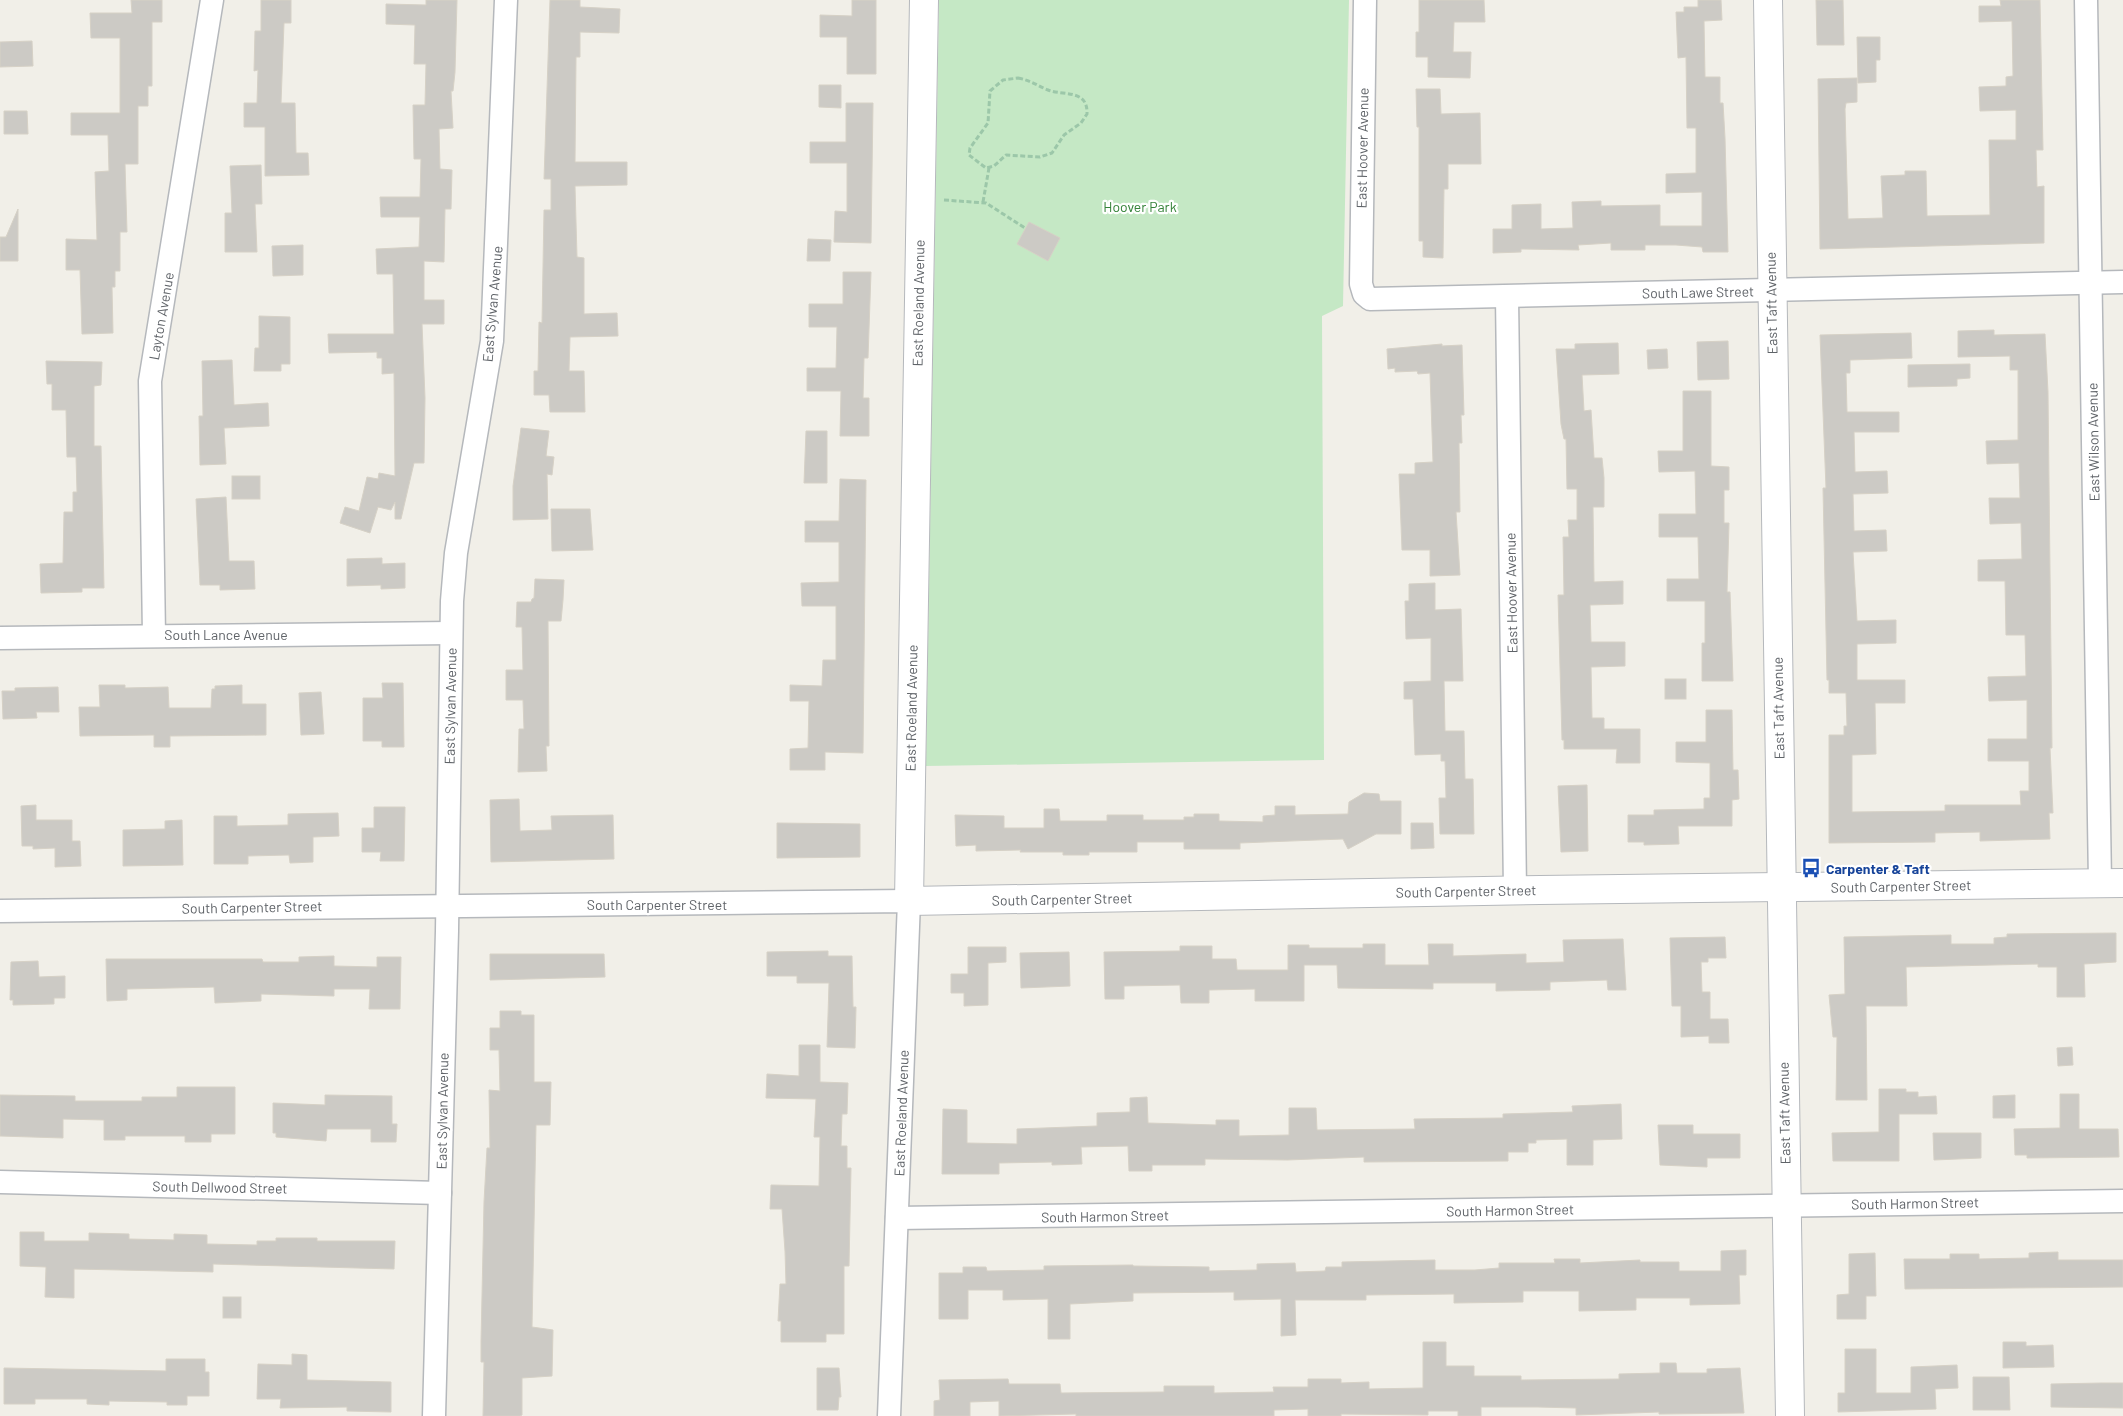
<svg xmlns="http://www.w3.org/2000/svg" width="2123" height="1416" font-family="Barlow,sans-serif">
	<rect width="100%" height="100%" fill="#f1efe8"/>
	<polygon fill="#c5e8c5" points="939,0 1349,0 1343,306 1322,316 1324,760 926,766"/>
	<g fill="#cccac5" stroke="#d6d1c6">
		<polygon points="131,0 162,0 162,22 152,22 152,86 148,86 148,106 138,106 138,164 125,164 127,232 120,232 120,271 115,271 115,287 112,287 113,333 82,334 80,270 66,270 66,239 97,240 95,172 109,171 108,135 71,135 71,113 120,113 120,38 91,38 90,13 132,13"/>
		<polygon points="261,0 291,0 291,23 284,23 281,103 295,103 296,153 308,153 309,175 265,176 265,127 244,127 244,103 257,103 258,70 254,71 255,31 261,31"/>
		<polygon points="426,0 457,0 455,72 453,91 451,91 453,128 439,129 440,169 452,170 451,209 445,209 444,262 424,261 424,300 444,300 444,324 422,324 425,398 424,463 414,463 401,519 395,519 395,502 391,510 378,507 370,533 340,523 345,507 359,511 367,477 378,479 379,473 395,476 394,373 382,374 382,358 377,358 377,352 329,353 328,334 394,334 393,274 377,274 376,249 419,247 420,217 381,217 380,197 420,197 421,159 414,159 413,105 425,105 426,64 414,64 415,25 386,24 386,4 426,5"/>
		<polygon points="550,0 580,0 580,7 620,9 619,33 580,32 580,57 576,57 575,162 627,162 627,185 575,186 577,257 584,258 584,314 617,313 618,336 570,337 569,371 584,371 585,412 550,412 549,395 534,395 534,371 538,371 539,322 542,323 544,210 551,210 551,179 544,179"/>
		<polygon points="852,0 876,0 876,74 847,74 847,37 820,37 820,15 852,16"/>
		<polygon points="1419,0 1484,0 1485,22 1454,22 1453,52 1471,52 1470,78 1428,77 1428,57 1416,57 1416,32 1419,32"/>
		<polygon points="1698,0 1721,0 1722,20 1704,21 1705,77 1720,77 1720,103 1723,103 1725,138 1728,252 1703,252 1702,247 1676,245 1645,245 1645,250 1611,250 1611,243 1578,245 1579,250 1521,249 1521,252 1493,253 1493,229 1512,229 1512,205 1541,204 1541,229 1573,228 1572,202 1601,201 1601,206 1660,205 1660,226 1702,226 1702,192 1666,193 1666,174 1696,173 1696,128 1687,128 1686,57 1678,58 1676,12 1684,12 1684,7 1698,7"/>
		<polygon points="1816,0 1843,0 1844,45 1817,45"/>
		<polygon points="2000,0 2040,0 2043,150 2036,150 2037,187 2044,186 2044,243 1820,249 1818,79 1857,78 1857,102 1846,103 1845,109 1848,219 1883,218 1881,176 1905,175 1905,171 1926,171 1927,216 1990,215 1989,140 2016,140 2016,110 1980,111 1979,87 2006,86 2006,77 2013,76 2012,21 1979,22 1979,6 2001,6"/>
		<polygon points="1857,37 1880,37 1880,60 1876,60 1876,82 1858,83"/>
		<polygon points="32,41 33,66 0,67 0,42"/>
		<polygon points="819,85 841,85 841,108 819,107"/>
		<polygon points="1416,89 1440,89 1441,114 1480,113 1481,164 1448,164 1448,189 1444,189 1443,258 1423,257 1423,241 1419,241 1419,127 1417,127"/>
		<polygon points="846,103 873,103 871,243 834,242 835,211 847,212 847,163 810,163 810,142 846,142"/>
		<polygon points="4,111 27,111 28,134 4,134"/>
		<polygon points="261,165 262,204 255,204 257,252 225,252 225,213 232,213 230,166"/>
		<polygon points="18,209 18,261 0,261 0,237 6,237"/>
		<polygon points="1029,222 1060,238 1048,261 1017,244"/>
		<polygon points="808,239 831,240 830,261 807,261"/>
		<polygon points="303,245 303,275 273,276 272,246"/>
		<polygon points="843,272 871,272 868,358 864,358 863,398 869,398 869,436 840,436 841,391 807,391 807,368 836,368 837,327 809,327 809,304 843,304"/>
		<polygon points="259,316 290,317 290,364 281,364 281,371 254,371 255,348 259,348"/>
		<polygon points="1994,330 1994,335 2045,334 2048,392 2052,748 2050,748 2053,813 2049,813 2050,839 1980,841 1980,832 1935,833 1935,842 1829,843 1829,735 1844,735 1844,726 1847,726 1846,693 1829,693 1829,680 1827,680 1823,488 1826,488 1820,335 1911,333 1912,358 1850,360 1850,373 1846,373 1847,412 1899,412 1899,432 1854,432 1855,472 1887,471 1888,493 1853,494 1854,531 1886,530 1887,551 1853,552 1857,621 1896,620 1896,643 1857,644 1857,680 1905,680 1905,703 1875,703 1876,754 1852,755 1852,812 1945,811 1945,805 2021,805 2020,791 2029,791 2029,761 1988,761 1988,739 2027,739 2027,700 1989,701 1988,677 2026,676 2025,635 2006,635 2005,581 1978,581 1978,560 2022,559 2021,523 1990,524 1989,498 2020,498 2019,463 1987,464 1986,441 2018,440 2018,370 2010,370 2010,356 1958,357 1958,331"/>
		<polygon points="1728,341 1729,379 1698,380 1697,342"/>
		<polygon points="1618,343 1619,374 1582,375 1584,411 1591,410 1594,458 1602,458 1604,478 1604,507 1593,507 1594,582 1623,581 1623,604 1590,605 1591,642 1625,642 1625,666 1591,667 1592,718 1604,718 1604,729 1640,729 1640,763 1616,763 1617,749 1564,749 1564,740 1562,740 1558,595 1564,595 1563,537 1569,537 1568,520 1577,520 1577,489 1567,489 1566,439 1564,439 1561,424 1556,349 1575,349 1575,344"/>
		<polygon points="1442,344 1442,346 1462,345 1464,415 1461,415 1462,443 1459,443 1460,512 1456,512 1460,575 1430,576 1430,550 1402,550 1399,474 1415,474 1415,463 1433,462 1430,373 1418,374 1417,371 1395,372 1395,368 1388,369 1387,349"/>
		<polygon points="1667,349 1668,368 1648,369 1647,350"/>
		<polygon points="232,360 234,405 268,403 269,426 224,428 226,464 200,465 199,416 203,416 202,361"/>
		<polygon points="46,361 102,362 101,385 94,386 94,446 101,446 104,588 82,588 82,592 41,593 40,564 63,563 64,512 73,512 73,492 77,492 76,457 67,457 66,410 52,410 52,384 47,384"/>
		<polygon points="1970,364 1970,378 1957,379 1957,386 1908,387 1908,365"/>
		<polygon points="1683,391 1711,391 1711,466 1729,467 1729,490 1724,490 1724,523 1729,523 1727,592 1730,592 1733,681 1702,681 1702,643 1705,643 1705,601 1667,601 1667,579 1699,579 1698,537 1659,537 1659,514 1696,514 1695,471 1659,472 1658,451 1683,451"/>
		<polygon points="521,428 549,431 546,456 554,457 552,475 547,474 548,519 513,520 513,486"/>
		<polygon points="806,431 827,431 827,483 804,483"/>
		<rect x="232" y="476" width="28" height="23"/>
		<polygon points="840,479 866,480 863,753 825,752 825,770 790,770 790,749 808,748 809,701 790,701 790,685 822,686 823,660 836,660 836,606 802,606 801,583 839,582 839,542 805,542 805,521 839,521"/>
		<polygon points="226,497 229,561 254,561 255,589 220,590 220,585 200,585 196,499"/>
		<polygon points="551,509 590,509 593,550 552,551"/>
		<polygon points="382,558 382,564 405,563 405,588 381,589 381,585 347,586 347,559"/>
		<polygon points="535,579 564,580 563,600 561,621 548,621 549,746 546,746 547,771 518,772 519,729 524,729 523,700 506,700 506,670 523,670 522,627 516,627 517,602 531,602 532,599 534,598"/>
		<polygon points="1435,583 1435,610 1461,609 1463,681 1444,681 1445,731 1464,731 1465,779 1473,779 1474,834 1440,834 1439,798 1446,798 1445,761 1441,761 1441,754 1415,755 1413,699 1404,699 1404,682 1431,681 1431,638 1406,639 1405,601 1409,601 1409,584"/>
		<rect x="1665" y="679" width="21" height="20"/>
		<polygon points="382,683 403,683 404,747 382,747 382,741 363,741 363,698 383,698"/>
		<polygon points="99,685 125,685 125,688 168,687 169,708 211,708 212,689 215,689 215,686 242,685 242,704 266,704 266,735 170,736 170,747 154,747 154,735 80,736 79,707 100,707"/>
		<polygon points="58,687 59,712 36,712 37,718 3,719 2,691 15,691 15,688"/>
		<polygon points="321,692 324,734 301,735 299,693"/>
		<polygon points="1706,710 1732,710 1733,770 1738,770 1739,799 1732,800 1732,826 1678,826 1679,844 1644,845 1644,842 1628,842 1628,815 1654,815 1654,810 1704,809 1704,798 1710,798 1710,763 1676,762 1676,742 1706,742"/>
		<polygon points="1587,785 1588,851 1561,852 1558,786"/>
		<polygon points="1364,793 1379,794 1380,801 1401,801 1401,834 1376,834 1348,849 1343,839 1240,843 1240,849 1184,849 1184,842 1137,842 1137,852 1089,852 1089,855 1063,855 1063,852 1020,852 1021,850 976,851 976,845 956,846 955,815 1004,816 1004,828 1044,828 1044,809 1059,809 1060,821 1107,821 1107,815 1143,815 1143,820 1184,820 1184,817 1194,817 1194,814 1219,814 1219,821 1263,822 1263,816 1275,815 1275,806 1295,806 1295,815 1348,814 1349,802"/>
		<polygon points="519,799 520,831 552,830 551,816 613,815 614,859 491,862 490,800"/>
		<polygon points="36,805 36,820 72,820 72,841 80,841 81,866 55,867 55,848 33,849 33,846 22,846 21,806"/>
		<polygon points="374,807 405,807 404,861 380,861 381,852 362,852 362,828 374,828"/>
		<polygon points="338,813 339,836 313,837 313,862 290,863 289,855 248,856 248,864 214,864 214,816 237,816 237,826 288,825 288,814"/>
		<polygon points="182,820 183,865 123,866 123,830 165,829 165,821"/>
		<polygon points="777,823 860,824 860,857 777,858"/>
		<polygon points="1411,823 1433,823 1434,848 1411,849"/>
		<polygon points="2116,933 2116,962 2084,964 2085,997 2057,997 2057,967 2038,967 2038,964 1906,967 1907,1006 1866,1006 1867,1100 1836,1100 1837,1037 1833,1037 1829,995 1845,994 1844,937 1951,935 1951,944 1994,944 1994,938 2007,937 2007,934"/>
		<polygon points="1725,937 1726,958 1708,958 1708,962 1701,962 1702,992 1710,992 1710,1019 1728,1019 1729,1043 1709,1043 1709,1036 1681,1037 1681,1006 1672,1006 1670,938"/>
		<polygon points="1623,939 1626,990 1608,990 1607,980 1550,982 1550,990 1496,991 1496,983 1433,983 1433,989 1338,988 1337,965 1304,965 1304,1001 1255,1001 1255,989 1209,990 1209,1003 1181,1003 1180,985 1124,986 1124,999 1105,999 1104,952 1180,951 1180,946 1212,946 1212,959 1236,959 1237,970 1288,970 1288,945 1309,945 1309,948 1363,948 1363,944 1385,944 1385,965 1429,965 1428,944 1453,944 1453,956 1526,954 1526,963 1564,962 1563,940"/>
		<polygon points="968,947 1006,947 1006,962 988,963 988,1005 964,1006 964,993 951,993 951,974 968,974"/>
		<polygon points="828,951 828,956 852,956 853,1007 856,1007 855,1048 827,1047 829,983 797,983 797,976 767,976 767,952"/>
		<polygon points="1069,952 1070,986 1021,988 1020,953"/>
		<polygon points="490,954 604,954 605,977 490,980"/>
		<polygon points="334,956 334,966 377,967 377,957 401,957 400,1009 369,1009 370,989 334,989 334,996 261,994 261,1001 215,1003 214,987 127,989 127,1000 107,1001 106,959 262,959 263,962 299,962 299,957"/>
		<polygon points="38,961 39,977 65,976 65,998 54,998 54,1004 13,1005 13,1000 10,1000 11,962"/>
		<polygon points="500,1011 521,1011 521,1015 534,1015 534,1082 551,1082 550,1125 536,1125 532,1327 553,1330 552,1376 522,1378 522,1415 520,1416 483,1416 484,1362 481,1362 481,1342 484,1202 487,1148 490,1148 489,1090 500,1091 499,1050 490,1050 490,1028 500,1028"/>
		<polygon points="799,1045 820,1045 820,1082 848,1083 847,1114 842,1114 841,1146 847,1146 847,1168 851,1168 849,1266 844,1266 844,1334 826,1334 826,1342 781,1342 781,1321 778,1321 780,1284 786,1284 785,1251 782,1209 770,1209 771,1185 819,1186 820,1137 814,1137 816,1099 766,1098 767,1074 799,1076"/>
		<polygon points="2072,1047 2073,1065 2058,1066 2057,1048"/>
		<polygon points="177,1087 235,1087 235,1134 211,1134 211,1142 185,1142 185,1136 125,1136 125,1140 104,1140 104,1120 63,1119 63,1138 0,1136 0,1095 75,1096 75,1101 142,1101 142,1097 177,1097"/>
		<polygon points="1879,1089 1906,1089 1906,1092 1918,1092 1918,1097 1936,1096 1937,1114 1899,1114 1899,1161 1833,1161 1832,1133 1879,1132"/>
		<polygon points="2060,1094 2079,1094 2079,1129 2118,1129 2119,1157 2027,1158 2027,1155 2015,1155 2014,1129 2060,1128"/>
		<polygon points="325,1095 392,1096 392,1124 397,1124 396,1142 371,1142 371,1129 327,1129 326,1141 276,1137 276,1133 273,1133 273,1103 325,1105"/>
		<polygon points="2015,1095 2015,1118 1993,1118 1993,1096"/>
		<polygon points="1147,1097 1148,1123 1216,1125 1216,1120 1239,1120 1239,1136 1289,1135 1289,1108 1316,1108 1317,1130 1415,1129 1414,1119 1503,1118 1503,1114 1573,1112 1572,1106 1621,1104 1622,1139 1593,1140 1593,1165 1567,1165 1567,1139 1536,1140 1536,1143 1528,1143 1528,1152 1508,1152 1508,1161 1364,1162 1364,1157 1287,1160 1205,1159 1205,1165 1152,1165 1152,1171 1129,1171 1128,1146 1081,1147 1082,1164 1052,1165 1052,1162 999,1163 999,1174 942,1174 943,1109 967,1110 967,1143 1017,1144 1017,1129 1097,1126 1097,1113 1130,1112 1130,1098"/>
		<polygon points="1658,1125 1693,1125 1693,1134 1740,1134 1740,1158 1707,1158 1707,1167 1660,1165"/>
		<polygon points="1933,1133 1981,1133 1981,1158 1934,1160"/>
		<polygon points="20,1232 44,1232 44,1241 89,1241 89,1233 129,1234 129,1239 174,1240 174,1234 207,1235 207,1244 257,1245 257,1241 276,1241 276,1238 317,1238 317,1241 395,1241 394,1269 213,1264 213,1272 74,1269 74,1298 45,1297 46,1267 20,1266"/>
		<polygon points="1746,1250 1746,1275 1739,1275 1740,1304 1690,1305 1690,1298 1636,1298 1636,1310 1579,1311 1579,1291 1523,1291 1523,1302 1454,1303 1454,1294 1366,1295 1366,1300 1295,1300 1296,1335 1281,1336 1281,1299 1234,1300 1234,1292 1133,1293 1133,1301 1070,1304 1070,1339 1048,1339 1048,1299 1003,1300 1003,1290 968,1290 968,1319 939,1319 939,1273 963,1273 963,1267 986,1267 987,1271 1044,1270 1044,1266 1133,1265 1133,1266 1209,1267 1209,1271 1257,1270 1257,1264 1295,1263 1296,1272 1325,1271 1326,1267 1342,1267 1342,1262 1435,1260 1435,1270 1475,1270 1499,1268 1499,1263 1555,1263 1554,1259 1580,1259 1580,1263 1640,1260 1640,1262 1679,1262 1679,1271 1721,1271 1721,1251"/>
		<polygon points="2058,1252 2058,1260 2123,1260 2123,1287 1905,1289 1904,1259 1950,1259 1950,1254 1979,1254 1979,1259 2029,1258 2029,1253"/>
		<polygon points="1875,1253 1876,1296 1866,1296 1866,1319 1837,1319 1837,1295 1849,1294 1849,1254"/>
		<rect x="223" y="1297" width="18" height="21"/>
		<polygon points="1423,1342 1446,1342 1446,1366 1474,1366 1474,1376 1521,1376 1521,1380 1619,1379 1619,1374 1660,1373 1660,1363 1676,1363 1677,1373 1707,1373 1707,1369 1740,1368 1744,1413 1659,1414 1659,1412 1576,1415 1576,1408 1538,1407 1481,1407 1481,1416 1458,1416 1458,1411 1428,1411 1428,1415 1341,1414 1341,1416 1308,1416 1308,1409 1274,1410 1274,1416 1076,1416 1076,1414 999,1416 999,1401 970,1402 970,1416 934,1416 934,1401 940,1400 939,1380 1008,1379 1009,1384 1060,1384 1061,1393 1164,1392 1164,1386 1214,1386 1214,1393 1274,1392 1273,1387 1308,1387 1308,1379 1341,1379 1341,1383 1369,1382 1369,1389 1423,1388"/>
		<polygon points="2003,1342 2026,1342 2026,1346 2053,1345 2054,1367 2003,1368"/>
		<polygon points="1845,1349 1876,1349 1876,1393 1911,1393 1911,1367 1935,1366 1957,1365 1958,1388 1935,1389 1936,1409 1838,1412 1838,1393 1845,1393"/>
		<polygon points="292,1354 307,1355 307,1380 391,1382 391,1412 347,1411 347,1407 280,1408 281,1399 257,1399 258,1364 292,1365"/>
		<polygon points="166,1359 205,1359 205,1372 209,1372 209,1396 187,1396 187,1405 167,1405 167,1402 109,1401 109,1405 87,1404 87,1399 35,1399 35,1404 4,1404 4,1368 166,1371"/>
		<polygon points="817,1368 839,1368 841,1397 839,1397 838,1410 817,1410"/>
		<polygon points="1973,1377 2009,1377 2010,1410 1973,1410"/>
		<polygon points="2102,1383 2123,1383 2123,1408 2051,1407 2051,1384"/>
	</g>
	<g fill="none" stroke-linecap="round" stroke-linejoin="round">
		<defs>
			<g id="minor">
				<polyline points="1365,0 1361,284 1364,294 1370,299 2123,282"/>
				<polyline points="2086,0 2100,883"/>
				<polyline points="1507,297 1515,890"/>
				<polyline points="154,635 150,381 212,0"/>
				<polyline points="0,638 451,633"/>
				<polyline points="0,911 909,901 889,1416"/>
				<polyline points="0,1182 440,1193"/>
				<polyline points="897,1218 2123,1201"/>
				<polyline points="434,1416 447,931 452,601 456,553 492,341 506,0"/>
			</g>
			<g id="tertiary">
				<polyline points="924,0 909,901 1540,890 2123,883"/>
				<polyline points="1768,0 1790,1416"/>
			</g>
		</defs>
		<use href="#minor" stroke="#b5b8bc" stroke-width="25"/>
		<use href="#tertiary" stroke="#b5b8bc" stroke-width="30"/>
		<g stroke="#9cc7a9" stroke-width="3" stroke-dasharray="5 2.5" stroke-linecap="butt">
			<path d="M1018 78C1030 80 1038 86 1048 90 1064 96 1088 89 1087 114L1081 123 1064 135 1052 153 1040 157 1006 155 994 166 986 168 969 155 970 148 988 123 990 91 1003 80Z"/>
			<polyline points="944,200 986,203 1025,228"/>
			<polyline points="983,202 989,168"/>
		</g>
		<use href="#minor" stroke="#fff" stroke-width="22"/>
		<use href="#tertiary" stroke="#fff" stroke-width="28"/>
	</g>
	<defs>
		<symbol id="bus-bare" viewBox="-9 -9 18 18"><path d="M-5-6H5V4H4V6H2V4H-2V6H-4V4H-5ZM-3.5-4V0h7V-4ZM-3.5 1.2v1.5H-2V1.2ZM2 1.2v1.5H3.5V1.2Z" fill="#1a4fb4" stroke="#fff" stroke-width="2.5" paint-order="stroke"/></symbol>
	</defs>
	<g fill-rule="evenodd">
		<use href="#bus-bare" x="1797" y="854" width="28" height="28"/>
	</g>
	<g text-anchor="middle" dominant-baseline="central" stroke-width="4.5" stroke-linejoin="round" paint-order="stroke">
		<g font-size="14" fill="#5f6368" stroke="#fff">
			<text transform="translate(1362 148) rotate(-89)">East Hoover Avenue</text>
			<text transform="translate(1698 292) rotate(-1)">South Lawe Street</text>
			<text transform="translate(918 303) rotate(-89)">East Roeland Avenue</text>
			<text transform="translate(1771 303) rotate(-91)">East Taft Avenue</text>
			<text transform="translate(492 304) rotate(-85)">East Sylvan Avenue</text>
			<text transform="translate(161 316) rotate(-80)">Layton Avenue</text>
			<text transform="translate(2093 442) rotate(-91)">East Wilson Avenue</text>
			<text transform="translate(1511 593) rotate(-91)">East Hoover Avenue</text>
			<text x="226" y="634">South Lance Avenue</text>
			<text transform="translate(450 706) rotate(-89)">East Sylvan Avenue</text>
			<text transform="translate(911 708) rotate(-89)">East Roeland Avenue</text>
			<text transform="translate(1778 708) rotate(-91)">East Taft Avenue</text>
			<text transform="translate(1901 886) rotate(-1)">South Carpenter Street</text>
			<text transform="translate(1466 891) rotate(-1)">South Carpenter Street</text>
			<text transform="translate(1062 899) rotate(-1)">South Carpenter Street</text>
			<text x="657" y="904">South Carpenter Street</text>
			<text transform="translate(252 907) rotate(-1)">South Carpenter Street</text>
			<text transform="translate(442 1111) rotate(-89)">East Sylvan Avenue</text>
			<text transform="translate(901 1113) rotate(-88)">East Roeland Avenue</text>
			<text transform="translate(1784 1113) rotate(-91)">East Taft Avenue</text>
			<text transform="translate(220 1187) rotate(1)">South Dellwood Street</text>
			<text transform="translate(1915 1203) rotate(-1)">South Harmon Street</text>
			<text transform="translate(1510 1210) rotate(-1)">South Harmon Street</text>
			<text transform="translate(1105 1216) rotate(-1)">South Harmon Street</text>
		</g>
		<g font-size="14" fill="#348238" stroke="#fff">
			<text x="1140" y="206">Hoover Park</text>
		</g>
		<g font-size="14" font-weight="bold" fill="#164399" stroke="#fff" text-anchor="start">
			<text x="1826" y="868">Carpenter &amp; Taft</text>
		</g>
	</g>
</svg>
